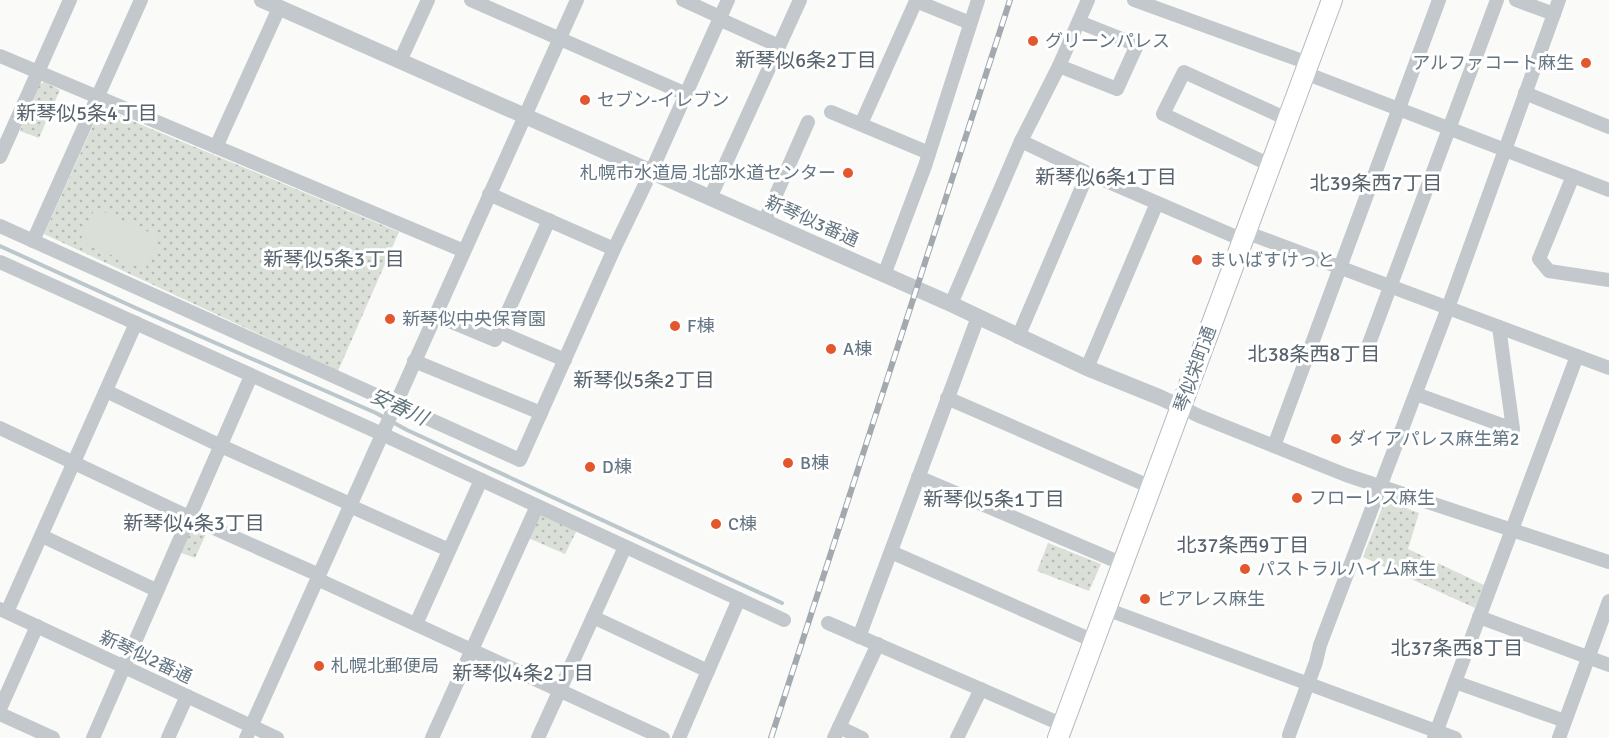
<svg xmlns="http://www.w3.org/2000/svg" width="1609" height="738" font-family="Signika,'Noto Sans JP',sans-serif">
	<defs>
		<pattern id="park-dots" width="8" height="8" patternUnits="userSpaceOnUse" patternTransform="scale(1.5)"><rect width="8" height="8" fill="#dadfd7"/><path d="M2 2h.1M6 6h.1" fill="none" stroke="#b4b9b4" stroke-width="1.8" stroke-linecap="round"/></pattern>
	</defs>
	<rect width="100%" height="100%" fill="#fafaf8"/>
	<g fill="url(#park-dots)">
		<polygon points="45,82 60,90 39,138 20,131 39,84"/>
		<polygon points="106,110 399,232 338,371 44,234 99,112"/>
		<polygon points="1385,500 1419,513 1408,549 1484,585 1475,608 1363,557"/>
		<polygon points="538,513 577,530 565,554 526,537"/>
		<polygon points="190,527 206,534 195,558 179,552"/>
		<polygon points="1048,543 1101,564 1089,591 1037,571"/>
	</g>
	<polygon fill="#dadfd7" points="95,208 160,237 145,270 80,241"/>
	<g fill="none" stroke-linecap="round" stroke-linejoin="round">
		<polyline stroke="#bbc7cb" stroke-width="4" points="0,246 138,309 376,413 407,430 782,603"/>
		<defs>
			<polyline id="secondary" points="1058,738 1332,0"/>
		</defs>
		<use href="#secondary" stroke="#b3babf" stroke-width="22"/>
		<g stroke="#c3c8cc" stroke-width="14">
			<polyline points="471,0 686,94"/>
			<polyline points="683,0 720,17"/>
			<polyline points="1134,0 1308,63"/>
			<polyline points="1516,0 1554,14"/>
			<polyline points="719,19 779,46"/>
			<polyline points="0,56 464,251"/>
			<polyline points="400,61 428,0"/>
			<polyline points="1059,66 1117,89 1137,45 1079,22"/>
			<polyline points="1305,73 1609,190"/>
			<polyline points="1525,93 1609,127"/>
			<polyline points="831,112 929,153"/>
			<polyline points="861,124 916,1 970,23"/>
			<polyline points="1021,141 1088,173 1243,240"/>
			<polyline points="216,147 279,8"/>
			<polyline points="0,157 70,0"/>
			<polyline points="1270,165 1163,114 1184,72 1287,119"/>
			<polyline points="1573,176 1539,259 1549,271 1609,280"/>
			<polyline points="489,194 614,249"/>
			<polyline points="710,198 800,0"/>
			<polyline points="764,222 808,122"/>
			<polyline points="0,226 520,460 614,249 651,172 728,0"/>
			<polyline points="1245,232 1609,368"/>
			<polyline points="33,241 141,0"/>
			<polyline points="0,262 382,434 784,620"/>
			<polyline points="884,275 925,166 978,0"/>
			<polyline points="951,304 1021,141 1059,66 1088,0"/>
			<polyline points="435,315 495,340 549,220"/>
			<polyline points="499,332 565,360"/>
			<polyline points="1018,337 1088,173"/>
			<polyline points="1367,349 1497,0"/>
			<polyline points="414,361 541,413"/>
			<polyline points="1087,368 1157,203"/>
			<polyline points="106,391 221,446 350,504"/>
			<polyline points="1416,394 1513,429 1499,327"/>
			<polyline points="947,398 1151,487"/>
			<polyline points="1181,407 1199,416 1346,475 1609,562"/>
			<polyline points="0,428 189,517 319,575"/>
			<polyline points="1274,446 1439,0"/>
			<polyline points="918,477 1123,564"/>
			<polyline points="350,506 449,550"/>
			<polyline points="42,536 156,590"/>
			<polyline points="891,552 1094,641"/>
			<polyline points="317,579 663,738"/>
			<polyline points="0,609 277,738"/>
			<polyline points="1106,609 1455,738"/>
			<polyline points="7,612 136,323"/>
			<polyline points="593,617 708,671"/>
			<polyline points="1479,617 1609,665"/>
			<polyline points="828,623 1063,725"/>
			<polyline points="416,624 481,480"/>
			<polyline points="859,637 978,317"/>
			<polyline points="1455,682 1565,721"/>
			<polyline points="0,709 37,626"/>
			<polyline points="0,714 53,738"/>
			<polyline points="839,727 862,738"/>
			<polyline points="1289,735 1316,662 1320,645 1448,308 1559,0"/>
			<polyline points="93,738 251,376"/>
			<polyline points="168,738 187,696"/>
			<polyline points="246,738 577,0"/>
			<polyline points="432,738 537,506"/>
			<polyline points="538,738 625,547"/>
			<polyline points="679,738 739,599"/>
			<polyline points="834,738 878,644"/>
			<polyline points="957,738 981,689"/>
			<polyline points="1434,738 1577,356"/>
			<polyline points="1559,738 1609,601"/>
		</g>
		<polyline stroke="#c3c8cc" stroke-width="16" points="262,0 951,304 1087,368 1159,397 1181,407"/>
		<use href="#secondary" stroke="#fff" stroke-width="20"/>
		<defs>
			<polyline id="rail" points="771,738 1010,0"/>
		</defs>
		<use href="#rail" stroke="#a2aab0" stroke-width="6"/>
		<use href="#rail" stroke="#fff" stroke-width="4" stroke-dasharray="11" stroke-linecap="butt"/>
	</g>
	<g fill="#e4572e" stroke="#fff" stroke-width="2">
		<circle cx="1033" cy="41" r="6"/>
		<circle cx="1586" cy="63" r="6"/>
		<circle cx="585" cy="100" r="6"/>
		<circle cx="848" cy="173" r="6"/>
		<circle cx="1197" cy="260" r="6"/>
		<circle cx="390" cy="319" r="6"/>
		<circle cx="675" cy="326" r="6"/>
		<circle cx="831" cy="349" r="6"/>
		<circle cx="1336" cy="439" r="6"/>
		<circle cx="788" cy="463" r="6"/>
		<circle cx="590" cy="467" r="6"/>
		<circle cx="1297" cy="498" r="6"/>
		<circle cx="716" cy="524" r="6"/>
		<circle cx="1245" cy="569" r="6"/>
		<circle cx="1145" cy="599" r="6"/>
		<circle cx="319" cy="666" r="6"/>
	</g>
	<g text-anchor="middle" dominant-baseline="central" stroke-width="6" stroke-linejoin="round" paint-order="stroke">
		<g font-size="18" fill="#657683" stroke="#fff" text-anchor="start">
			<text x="1045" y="41">グリーンパレス</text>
			<text x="1574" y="63" text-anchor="end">アルファコート麻生</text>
			<text x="597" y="100">セブン-イレブン</text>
			<text x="836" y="173" text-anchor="end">札幌市水道局 北部水道センター</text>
			<text x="1209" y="260">まいばすけっと</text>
			<text x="402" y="319">新琴似中央保育園</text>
			<text x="687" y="326">F棟</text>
			<text x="843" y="349">A棟</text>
			<text x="1348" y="439">ダイアパレス麻生第2</text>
			<text x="800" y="463">B棟</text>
			<text x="602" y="467">D棟</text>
			<text x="1309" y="498">フローレス麻生</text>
			<text x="728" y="524">C棟</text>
			<text x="1257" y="569">パストラルハイム麻生</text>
			<text x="1157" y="599">ピアレス麻生</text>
			<text x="331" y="666">札幌北郵便局</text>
		</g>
		<g font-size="18" fill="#657683" stroke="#fff">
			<text transform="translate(812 221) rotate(24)">新琴似3番通</text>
			<text transform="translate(1195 369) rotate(-70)">琴似栄町通</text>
			<text transform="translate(146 657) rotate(25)">新琴似2番通</text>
		</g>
		<g font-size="20" fill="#57646e" stroke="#fff">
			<text x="806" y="60">新琴似6条2丁目</text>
			<text x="87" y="113">新琴似5条4丁目</text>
			<text x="1106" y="177">新琴似6条1丁目</text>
			<text x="1376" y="183">北39条西7丁目</text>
			<text x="334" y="259">新琴似5条3丁目</text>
			<text x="1314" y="354">北38条西8丁目</text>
			<text x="644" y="380">新琴似5条2丁目</text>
			<text x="994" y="499">新琴似5条1丁目</text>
			<text x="194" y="523">新琴似4条3丁目</text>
			<text x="1243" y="545">北37条西9丁目</text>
			<text x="1457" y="648">北37条西8丁目</text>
			<text x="523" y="673">新琴似4条2丁目</text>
		</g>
		<g font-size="20" font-style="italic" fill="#60757c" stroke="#fff">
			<text transform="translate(399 407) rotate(25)">安春川</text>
		</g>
	</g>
</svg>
